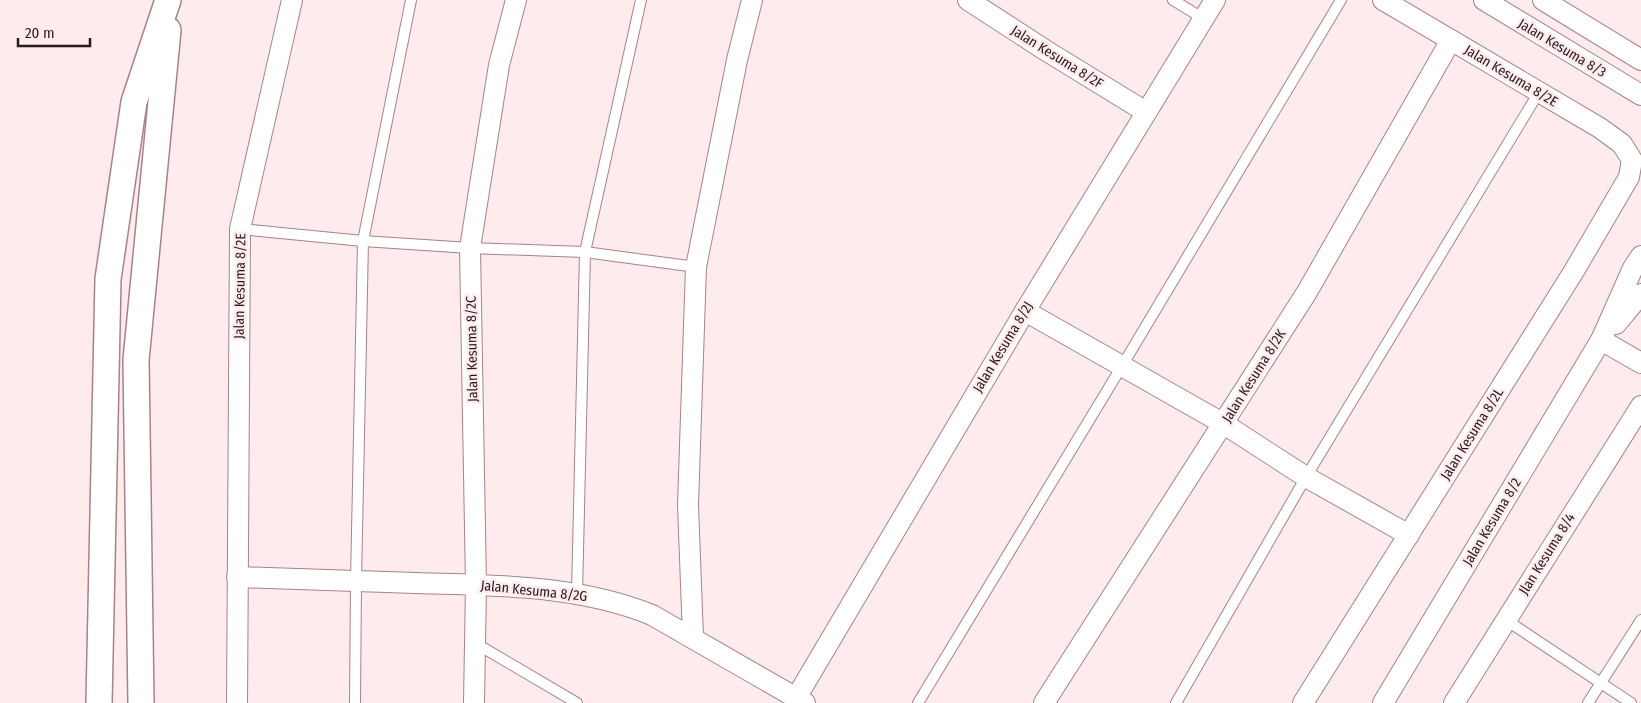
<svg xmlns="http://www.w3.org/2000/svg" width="1641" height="703" font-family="'Fira Sans Condensed',sans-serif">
	<rect width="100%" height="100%" fill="#fdebed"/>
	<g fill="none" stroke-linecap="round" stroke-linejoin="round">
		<defs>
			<g id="service">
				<polyline points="1173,0 1204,19"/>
				<polyline points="240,229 363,241 470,248 585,252 696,267"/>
				<polyline points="577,594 585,252 641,0"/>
				<polyline points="1506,620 1631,703"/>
				<polyline points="475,643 577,703"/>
				<polyline points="355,703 356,581 363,241 411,0"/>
				<polyline points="918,703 1122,366 1341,0"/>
				<polyline points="1176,703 1306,477 1539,92"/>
				<polyline points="1588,703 1641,620"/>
			</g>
			<g id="minor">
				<polyline points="968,0 1045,50 1146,112"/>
				<polyline points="1484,0 1641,95"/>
				<polyline points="1543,0 1641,60"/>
				<polyline points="1025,311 1224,424 1306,477 1409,535"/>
				<polyline points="1616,324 1641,294"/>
				<polyline points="1601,340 1641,363"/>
				<path d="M237 577C297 579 356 581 416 583 493 585 579 585 652 615L805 703"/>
				<polyline points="693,637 688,505 696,267 737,60 752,0"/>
				<polyline points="796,698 1025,311 1215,0"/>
				<polyline points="237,703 240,229 292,0"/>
				<polyline points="474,703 476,585 470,248 499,65 516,0"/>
				<polyline points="1044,703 1307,292 1451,40"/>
				<polyline points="1303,703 1574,271 1629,177 1632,160 1622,144 1600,128 1383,0"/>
				<polyline points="1383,703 1601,340 1633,268 1641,256"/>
				<polyline points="1454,703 1641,406"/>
			</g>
			<g id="tertiary">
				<polyline points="99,703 108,279 134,102 168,0"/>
				<polyline points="141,703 136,360 168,30"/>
			</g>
		</defs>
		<use href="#service" stroke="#a98288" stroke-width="12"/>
		<use href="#minor" stroke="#a98288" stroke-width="22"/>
		<use href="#tertiary" stroke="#a98288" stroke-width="28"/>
		<use href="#service" stroke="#fff" stroke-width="10"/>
		<use href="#minor" stroke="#fff" stroke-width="20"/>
		<use href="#tertiary" stroke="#fff" stroke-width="25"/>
	</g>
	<g text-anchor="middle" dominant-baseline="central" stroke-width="5" stroke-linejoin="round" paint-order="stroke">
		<g font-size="14" fill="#28191b" stroke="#fdebed">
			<text transform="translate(1562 48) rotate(31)">Jalan Kesuma 8/3</text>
			<text transform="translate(1057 57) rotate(32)">Jalan Kesuma 8/2F</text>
			<text transform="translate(1511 76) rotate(31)">Jalan Kesuma 8/2E</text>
			<text transform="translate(240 286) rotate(-89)">Jalan Kesuma 8/2E</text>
			<text transform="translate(1003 347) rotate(-59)">Jalan Kesuma 8/2J</text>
			<text transform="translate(472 349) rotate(-91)">Jalan Kesuma 8/2C</text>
			<text transform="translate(1254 376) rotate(-58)">Jalan Kesuma 8/2K</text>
			<text transform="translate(1472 434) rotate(-58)">Jalan Kesuma 8/2L</text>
			<text transform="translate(1492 522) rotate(-59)">Jalan Kesuma 8/2</text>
			<text transform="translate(1547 554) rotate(-58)">Jlan Kesuma 8/4</text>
			<text transform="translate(534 591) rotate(6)">Jalan Kesuma 8/2G</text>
		</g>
	</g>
	<path d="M18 38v8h72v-8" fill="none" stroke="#28191b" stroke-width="2.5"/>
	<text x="25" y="38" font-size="15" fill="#28191b" stroke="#fdebed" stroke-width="4" paint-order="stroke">20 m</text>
</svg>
